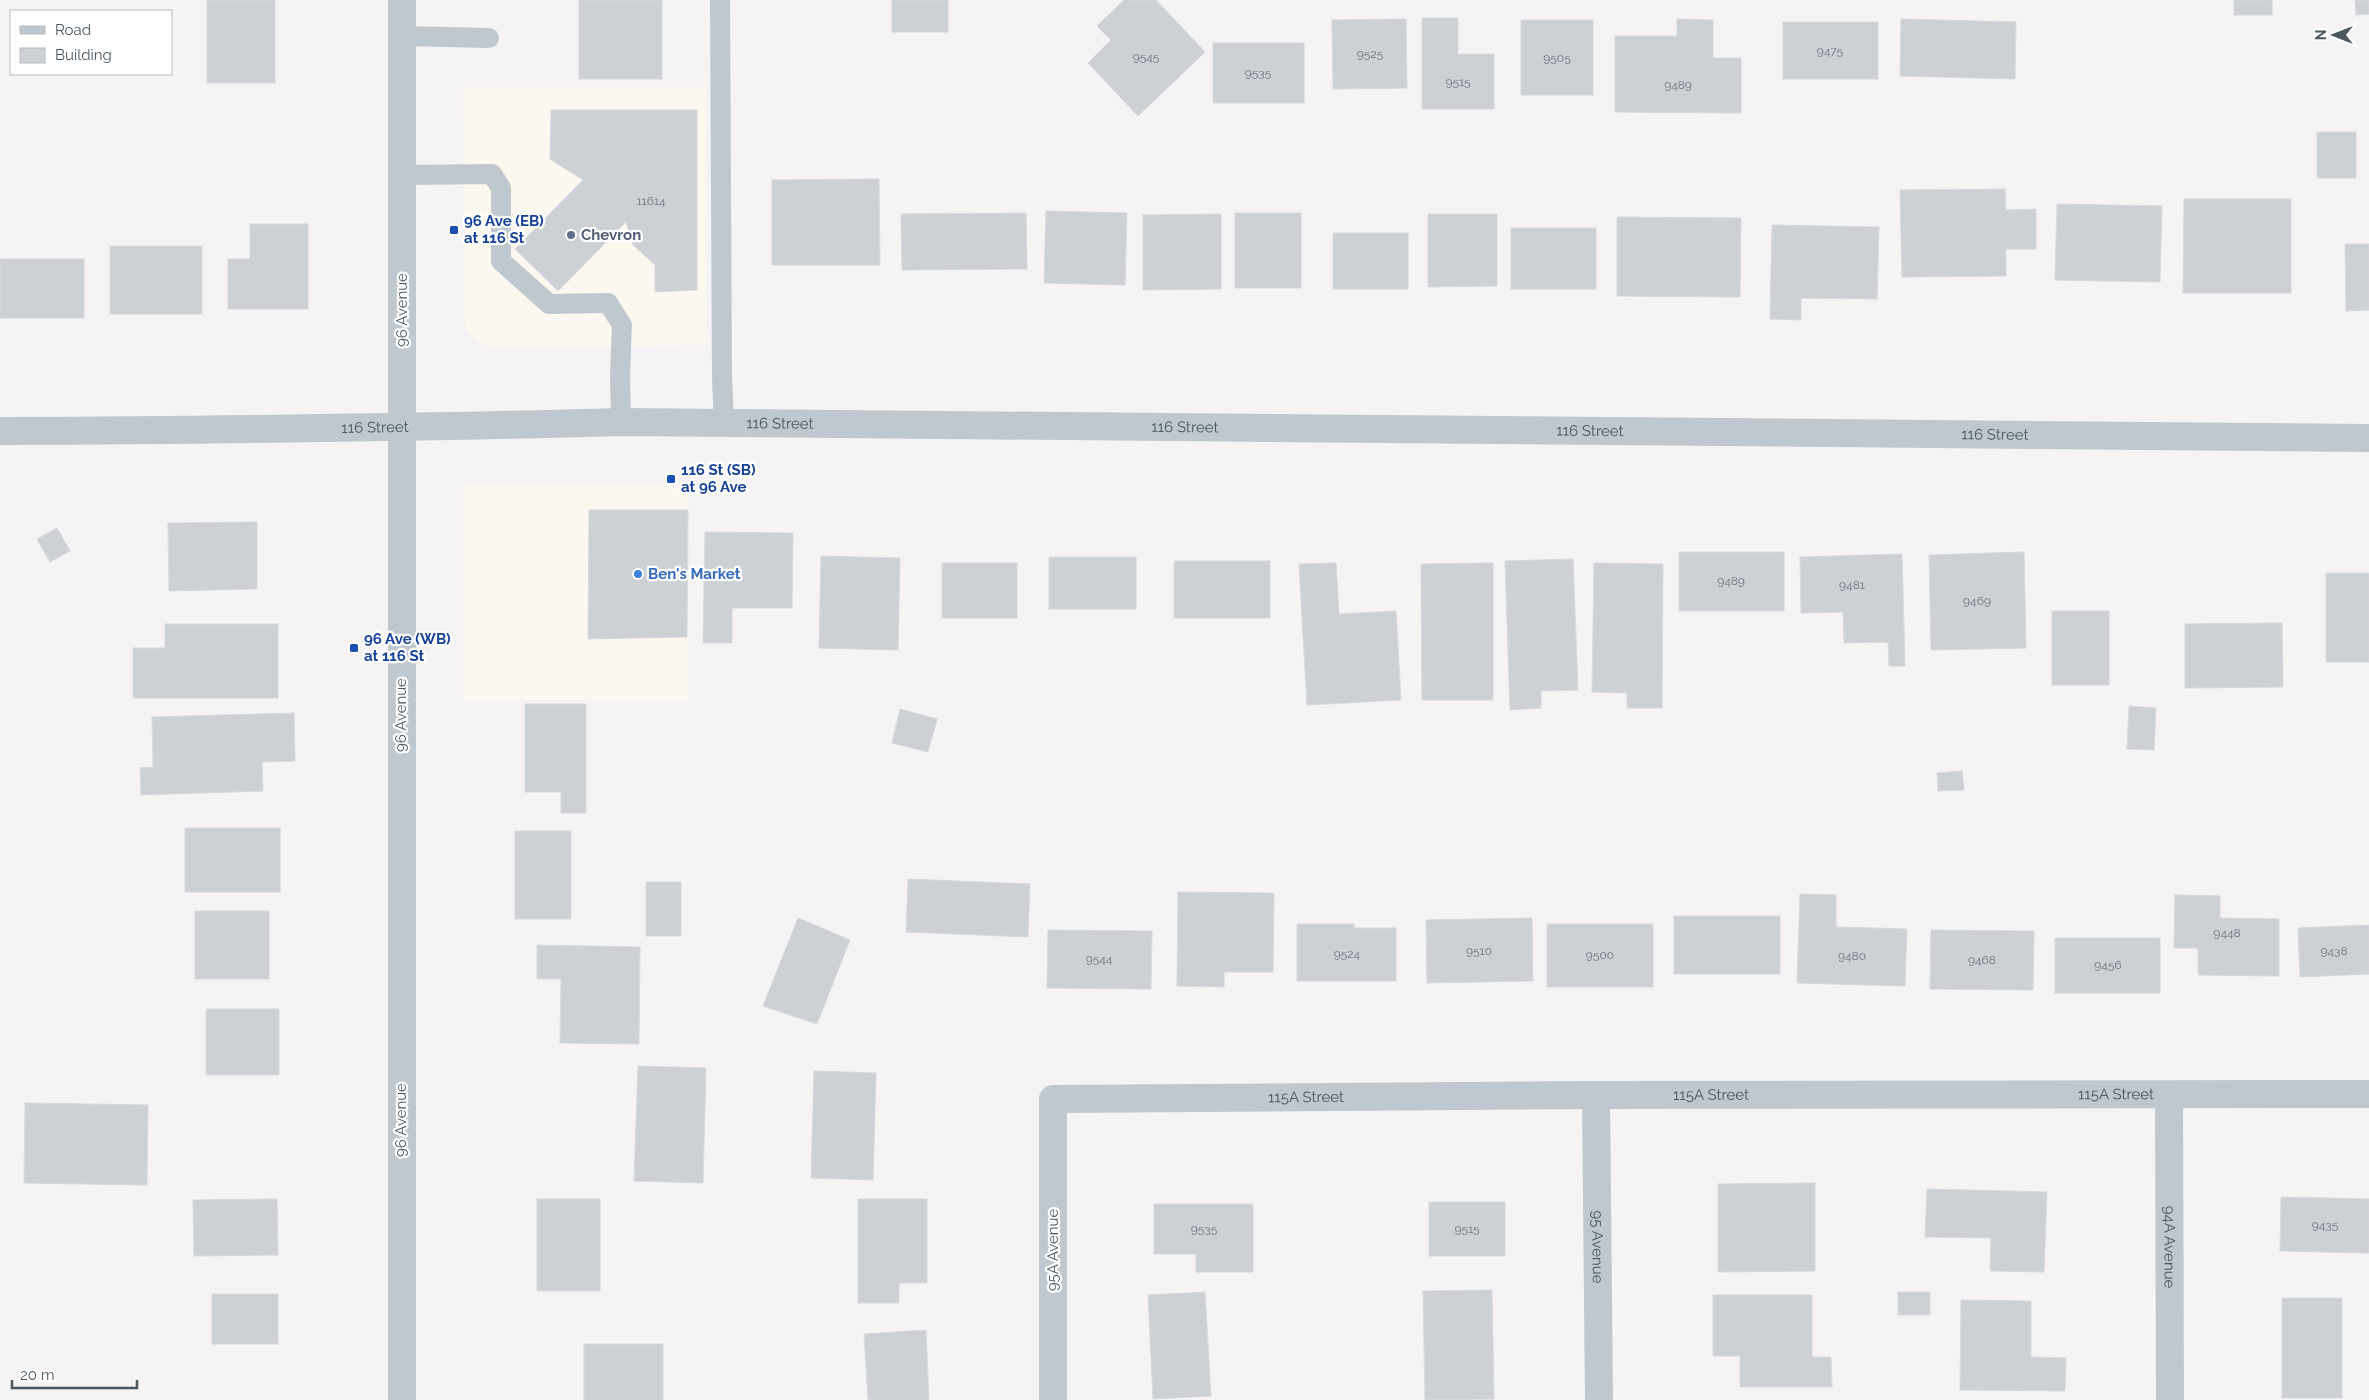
<svg xmlns="http://www.w3.org/2000/svg" width="2369" height="1400" font-family="Raleway,sans-serif">
	<rect width="100%" height="100%" fill="#f5f3f3"/>
	<g fill="#fdf8ef">
		<polygon points="463,87 706,87 706,345 487,347 465,329"/>
		<polygon points="688,485 688,700 463,700 463,486"/>
	</g>
	<g fill="#cdd0d5" stroke="#d7d9de">
		<rect x="207" y="0" width="68" height="83"/>
		<rect x="579" y="0" width="83" height="79"/>
		<rect x="892" y="0" width="56" height="32"/>
		<polygon points="1124,0 1156,0 1205,52 1138,116 1088,63 1111,40 1097,26"/>
		<rect x="2234" y="0" width="38" height="15"/>
		<polygon points="2355,0 2369,0 2369,14 2356,15"/>
		<polygon points="1422,18 1458,18 1458,54 1494,54 1494,109 1422,109"/>
		<polygon points="1406,19 1407,88 1333,89 1332,20"/>
		<polygon points="1677,19 1713,20 1713,58 1741,58 1741,113 1615,112 1615,36 1677,36"/>
		<polygon points="1901,19 2016,22 2015,79 1900,76"/>
		<rect x="1521" y="20" width="72" height="75"/>
		<rect x="1783" y="22" width="95" height="57"/>
		<rect x="1213" y="43" width="91" height="60"/>
		<polygon points="551,110 697,110 697,290 655,292 655,265 633,245 626,222 583,180 550,159"/>
		<rect x="2317" y="132" width="39" height="46"/>
		<polygon points="879,179 880,265 772,265 772,180"/>
		<polygon points="583,180 626,222 558,291 515,249"/>
		<polygon points="2005,189 2006,210 2036,209 2036,249 2006,249 2006,276 1902,277 1900,190"/>
		<polygon points="2184,199 2291,199 2291,293 2183,293"/>
		<polygon points="2057,204 2162,206 2160,282 2055,280"/>
		<polygon points="1046,211 1127,213 1125,285 1044,283"/>
		<polygon points="1026,213 1027,269 902,270 901,214"/>
		<rect x="1235" y="213" width="66" height="75"/>
		<polygon points="1221,214 1221,289 1143,290 1143,215"/>
		<polygon points="1428,214 1497,214 1497,286 1428,287"/>
		<polygon points="1617,217 1741,218 1740,297 1617,296"/>
		<polygon points="250,224 308,224 308,309 228,309 228,259 250,259"/>
		<polygon points="1772,225 1879,227 1877,299 1801,298 1801,320 1770,319"/>
		<rect x="1511" y="228" width="85" height="61"/>
		<rect x="1333" y="233" width="75" height="56"/>
		<polygon points="2345,244 2369,244 2369,310 2346,311"/>
		<rect x="110" y="246" width="92" height="68"/>
		<rect x="0" y="259" width="84" height="59"/>
		<polygon points="589,510 688,510 687,637 588,639"/>
		<polygon points="257,522 257,589 169,591 168,523"/>
		<polygon points="57,528 70,551 50,562 37,539"/>
		<polygon points="705,532 793,533 792,608 732,608 732,643 703,643"/>
		<rect x="1679" y="552" width="105" height="59"/>
		<polygon points="2024,552 2026,648 1931,650 1929,555"/>
		<polygon points="1902,554 1905,666 1889,666 1888,642 1844,643 1843,612 1801,613 1800,557"/>
		<polygon points="821,556 900,558 898,650 819,648"/>
		<rect x="1049" y="557" width="87" height="52"/>
		<polygon points="1573,559 1578,690 1541,691 1541,708 1510,710 1505,561"/>
		<rect x="1174" y="561" width="96" height="57"/>
		<rect x="942" y="563" width="75" height="55"/>
		<polygon points="1336,563 1339,614 1396,611 1401,700 1307,705 1299,564"/>
		<polygon points="1493,563 1493,700 1422,700 1421,564"/>
		<polygon points="1594,563 1663,564 1662,708 1627,708 1627,693 1592,692"/>
		<rect x="2326" y="573" width="43" height="89"/>
		<rect x="2052" y="611" width="57" height="74"/>
		<polygon points="2282,623 2283,687 2185,688 2185,624"/>
		<polygon points="165,624 278,624 278,698 133,698 133,648 165,648"/>
		<polygon points="525,704 586,704 586,813 561,813 561,792 525,792"/>
		<polygon points="2129,706 2156,708 2154,750 2127,749"/>
		<polygon points="900,709 937,719 928,752 892,743"/>
		<polygon points="294,713 295,761 262,762 263,791 141,795 140,768 153,767 152,717"/>
		<polygon points="1962,771 1964,790 1938,791 1937,773"/>
		<rect x="185" y="828" width="95" height="64"/>
		<rect x="515" y="831" width="56" height="88"/>
		<polygon points="908,879 1030,884 1028,937 906,932"/>
		<rect x="646" y="882" width="35" height="54"/>
		<polygon points="1178,892 1274,893 1273,972 1224,972 1224,987 1177,986"/>
		<polygon points="1800,894 1836,895 1836,927 1907,929 1905,986 1797,983"/>
		<polygon points="2175,895 2220,896 2220,918 2279,919 2279,976 2198,975 2198,948 2174,948"/>
		<rect x="195" y="911" width="74" height="68"/>
		<rect x="1674" y="916" width="106" height="58"/>
		<polygon points="798,918 850,940 817,1024 763,1006"/>
		<polygon points="1532,918 1533,981 1427,983 1426,920"/>
		<polygon points="1297,924 1354,924 1354,928 1396,928 1396,981 1297,981"/>
		<rect x="1547" y="924" width="106" height="63"/>
		<polygon points="2369,925 2369,974 2300,977 2298,928"/>
		<polygon points="1048,930 1152,931 1151,989 1047,988"/>
		<polygon points="1931,930 2034,931 2033,990 1930,989"/>
		<rect x="2055" y="938" width="105" height="55"/>
		<polygon points="537,945 640,947 639,1044 560,1043 561,979 537,979"/>
		<rect x="206" y="1009" width="73" height="66"/>
		<polygon points="638,1066 706,1068 703,1183 634,1181"/>
		<polygon points="814,1071 876,1073 873,1180 811,1178"/>
		<polygon points="25,1103 148,1105 147,1185 24,1183"/>
		<polygon points="1815,1183 1815,1271 1718,1272 1718,1184"/>
		<polygon points="1927,1189 2047,1192 2044,1272 1990,1271 1991,1238 1925,1237"/>
		<polygon points="2281,1197 2369,1199 2369,1253 2280,1251"/>
		<polygon points="277,1199 278,1255 194,1256 193,1200"/>
		<rect x="537" y="1199" width="63" height="92"/>
		<polygon points="858,1199 927,1199 927,1283 899,1283 899,1303 858,1303"/>
		<rect x="1429" y="1202" width="76" height="54"/>
		<polygon points="1154,1204 1253,1204 1253,1272 1196,1272 1196,1254 1154,1254"/>
		<polygon points="1492,1290 1494,1399 1425,1400 1423,1291"/>
		<polygon points="1205,1292 1211,1396 1153,1399 1148,1295"/>
		<rect x="1898" y="1292" width="32" height="23"/>
		<rect x="212" y="1294" width="66" height="50"/>
		<polygon points="1713,1295 1812,1295 1812,1357 1831,1357 1832,1387 1740,1387 1740,1356 1713,1356"/>
		<rect x="2282" y="1298" width="60" height="100"/>
		<polygon points="1961,1300 2031,1301 2031,1357 2066,1358 2065,1391 1960,1390"/>
		<polygon points="926,1330 929,1400 868,1400 864,1334"/>
		<rect x="584" y="1344" width="79" height="56"/>
	</g>
	<g fill="none" stroke-linecap="round" stroke-linejoin="round">
		<g stroke="#bec8ce" stroke-width="20">
			<polyline points="720,0 722,377 724,423"/>
			<polyline points="402,36 489,38"/>
			<polyline points="402,175 492,174 501,188 501,261 549,304 608,303 622,325 620,375 621,422"/>
		</g>
		<g stroke="#bec8ce" stroke-width="28">
			<path id="s1" d="M1596 1095 1599 1400"/>
			<path id="s2" d="M2169 1095 2170 1400"/>
			<path id="s3" d="M1053 1400V1099L1596 1095 2369 1094"/>
		</g>
		<g stroke="#bec8ce" stroke-width="28">
			<path id="s4" d="M0 431C207 430 414 428 621 422L2369 438"/>
			<polyline points="402,1400 402,0"/>
		</g>
	</g>
	<g fill="#1a4fb4" stroke="#fff" stroke-width="2">
		<rect x="449" y="225" width="10" height="10" rx="2.5"/>
		<rect x="666" y="474" width="10" height="10" rx="2.5"/>
		<rect x="349" y="643" width="10" height="10" rx="2.5"/>
	</g>
	<circle fill="#5c6f8a" stroke="#fff" stroke-width="2" cx="571" cy="235" r="5"/>
	<circle fill="#3f7fe0" stroke="#fff" stroke-width="2" cx="638" cy="574" r="5"/>
	<g text-anchor="middle" dominant-baseline="central" stroke-width="4.5" stroke-linejoin="round" paint-order="stroke">
		<g font-size="12" fill="#6b767d">
			<text x="1830" y="51">9475</text>
			<text x="1370" y="54">9525</text>
			<text x="1146" y="57">9545</text>
			<text x="1557" y="58">9505</text>
			<text x="1258" y="73">9535</text>
			<text x="1458" y="82">9515</text>
			<text x="1678" y="85">9489</text>
			<text x="651" y="201">11614</text>
			<text x="1731" y="581">9489</text>
			<text x="1852" y="585">9481</text>
			<text x="1977" y="601">9469</text>
			<text x="2227" y="933">9448</text>
			<text x="1479" y="951">9510</text>
			<text x="2334" y="951">9438</text>
			<text x="1347" y="954">9524</text>
			<text x="1600" y="955">9500</text>
			<text x="1852" y="956">9480</text>
			<text x="1099" y="959">9544</text>
			<text x="1982" y="960">9468</text>
			<text x="2108" y="965">9456</text>
			<text x="2325" y="1225">9435</text>
			<text x="1204" y="1229">9535</text>
			<text x="1467" y="1229">9515</text>
		</g>
		<g font-size="15" font-weight="bold" fill="#164399" stroke="#fff" text-anchor="start">
			<text x="464" y="221">96 Ave (EB)<tspan x="464" dy="17">at 116 St</tspan></text>
			<text x="681" y="470">116 St (SB)<tspan x="681" dy="17">at 96 Ave</tspan></text>
			<text x="364" y="639">96 Ave (WB)<tspan x="364" dy="17">at 116 St</tspan></text>
		</g>
		<g font-size="15" font-weight="bold" fill="#4e5e75" stroke="#fff" text-anchor="start">
			<text x="581" y="235">Chevron</text>
		</g>
		<g font-size="15" fill="#4a5860" stroke="#fff">
			<text transform="translate(402 310) rotate(-90)">96 Avenue</text>
			<text stroke="none"><textPath href="#s4" startOffset="780">116 Street</textPath></text>
			<text stroke="none"><textPath href="#s4" startOffset="375">116 Street</textPath></text>
			<text stroke="none"><textPath href="#s4" startOffset="1185">116 Street</textPath></text>
			<text stroke="none"><textPath href="#s4" startOffset="1590">116 Street</textPath></text>
			<text stroke="none"><textPath href="#s4" startOffset="1995">116 Street</textPath></text>
			<text transform="translate(401 715) rotate(-90)">96 Avenue</text>
			<text stroke="none"><textPath href="#s3" startOffset="959">115A Street</textPath></text>
			<text stroke="none"><textPath href="#s3" startOffset="1364">115A Street</textPath></text>
			<text stroke="none"><textPath href="#s3" startOffset="554">115A Street</textPath></text>
			<text transform="translate(401 1120) rotate(-90)">96 Avenue</text>
			<text stroke="none"><textPath href="#s2" startOffset="152">94A Avenue</textPath></text>
			<text stroke="none"><textPath href="#s1" startOffset="152">95 Avenue</textPath></text>
			<text transform="translate(1053 1250) rotate(-90)">95A Avenue</text>
		</g>
		<g font-size="15" font-weight="bold" fill="#366cbe" stroke="#fff" text-anchor="start">
			<text x="648" y="574">Ben's Market</text>
		</g>
	</g>
	<rect x="10" y="10" width="162" height="65" fill="#ffffff" stroke="#b7bcbf"/>
	<rect x="20" y="26" width="25" height="8" fill="#bec8ce" stroke="#b7bcbf"/>
	<text x="55" y="35" font-size="15" fill="#4a5860">Road</text>
	<rect x="20" y="48" width="25" height="15" fill="#cdd0d5" stroke="#b7bcbf"/>
	<text x="55" y="60" font-size="15" fill="#4a5860">Building</text>
	<g transform="translate(2334 35) rotate(270)" stroke="#ffffff" stroke-width="4" paint-order="stroke">
	<path d="M0-4L9 19L0 12L-9 19Z" fill="#4a5860"/>
	<text y="-8" font-size="14" font-weight="bold" text-anchor="middle" fill="#4a5860">N</text>
	</g>
	<path d="M12 1380v8h125v-8" fill="none" stroke="#4a5860" stroke-width="2.5"/>
	<text x="20" y="1380" font-size="15" fill="#4a5860" stroke="#ffffff" stroke-width="4" paint-order="stroke">20 m</text>
</svg>
